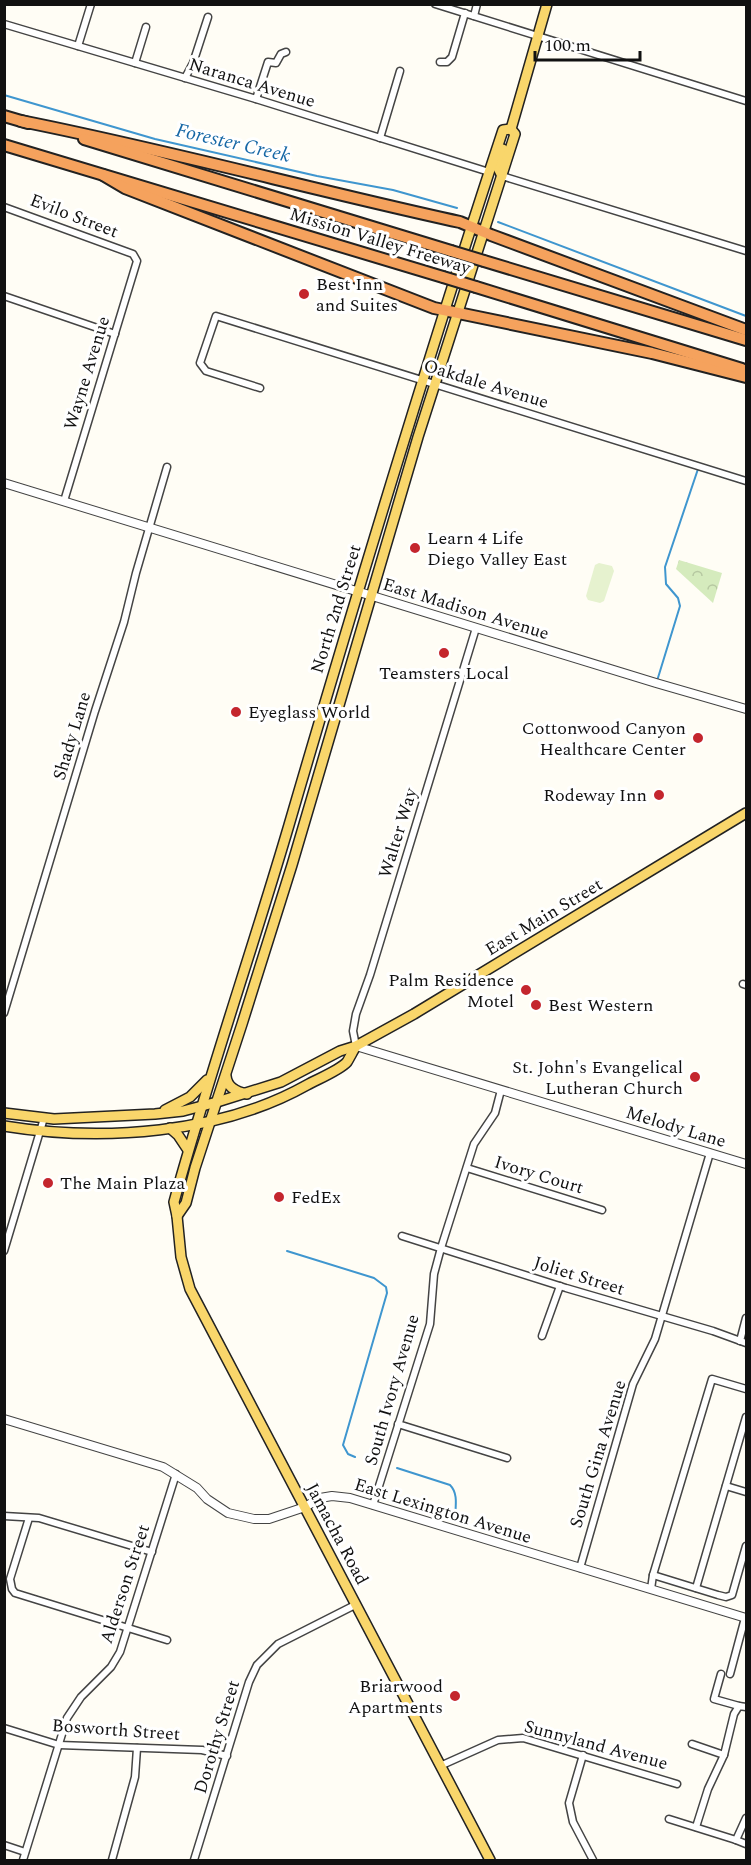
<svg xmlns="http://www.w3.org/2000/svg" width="751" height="1865" font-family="Spectral,serif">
	<defs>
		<pattern id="park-crowns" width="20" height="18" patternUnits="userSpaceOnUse" patternTransform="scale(1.5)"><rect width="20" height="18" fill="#d5ebbd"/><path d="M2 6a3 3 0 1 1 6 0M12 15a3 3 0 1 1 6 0" fill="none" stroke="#b6c8a1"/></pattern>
	</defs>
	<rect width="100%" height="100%" fill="#fffdf5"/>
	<polygon fill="url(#park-crowns)" points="679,560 722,573 713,603 676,569"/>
	<polygon fill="#e6f2cf" points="599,563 612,566 614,571 604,601 600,603 588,600 586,596 595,565"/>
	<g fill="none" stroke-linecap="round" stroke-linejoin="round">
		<g stroke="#3f96cf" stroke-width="2">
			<polyline points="4,95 155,139 317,176 393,190 457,208"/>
			<polyline points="498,222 746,316"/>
			<polyline points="657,681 680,606 678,598 666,584 665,567 698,469"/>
			<polyline points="287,1251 374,1278 386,1287 387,1293 343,1445 348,1454 355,1457"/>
			<path d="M397 1468 450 1485C459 1494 455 1508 455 1520"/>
		</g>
		<defs>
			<g id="minor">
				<polyline points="435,4 746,101"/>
				<polyline points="474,16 477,4"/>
				<polyline points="4,24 256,99 489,172"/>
				<polyline points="78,46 91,4"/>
				<polyline points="440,62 447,62 452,57 465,13"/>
				<polyline points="135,63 146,27"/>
				<polyline points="185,78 193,63 208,17"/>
				<polyline points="256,99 268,62 276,63 281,54 286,52"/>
				<polyline points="380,138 400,71"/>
				<polyline points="502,176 746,251"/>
				<polyline points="4,207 133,254 137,261 64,501"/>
				<polyline points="4,296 115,334"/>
				<polyline points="260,388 206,371 200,363 216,316 746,481"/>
				<polyline points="743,984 746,985"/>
				<polyline points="4,1013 95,711 124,622 136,573 167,467"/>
				<polyline points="356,1046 353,1031 356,1014 370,975 476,628"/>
				<polyline points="467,1168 602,1210"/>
				<polyline points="402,1236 566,1288 713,1331 746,1343"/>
				<polyline points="4,1251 44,1118"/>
				<polyline points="542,1336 560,1286"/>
				<polyline points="740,1341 746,1318"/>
				<polyline points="398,1424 507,1458"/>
				<polyline points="726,1486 746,1492"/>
				<polyline points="373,1505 430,1324 434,1274 441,1248 474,1144 495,1113 501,1090"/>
				<polyline points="4,1516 39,1518 152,1552"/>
				<polyline points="29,1518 10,1579 12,1589 15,1593 167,1640"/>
				<polyline points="580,1568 633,1384 655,1339 710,1153"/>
				<polyline points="653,1575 718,1595 726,1597 732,1595 746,1546"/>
				<polyline points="696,1588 746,1417"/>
				<polyline points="651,1589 653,1575 712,1379 746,1389"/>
				<polyline points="721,1674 714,1699 739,1706"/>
				<polyline points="730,1674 745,1618"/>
				<polyline points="4,1728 59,1745 202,1750 227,1756"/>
				<polyline points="692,1744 724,1755 708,1789 696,1827"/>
				<polyline points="583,1755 569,1803 573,1822 593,1860"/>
				<polyline points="724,1755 734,1714 739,1706 746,1707"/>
				<polyline points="440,1766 498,1740 523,1738 677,1784"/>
				<polyline points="669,1819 736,1840 746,1818"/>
				<polyline points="736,1840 746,1844"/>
				<polyline points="4,1845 25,1852"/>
				<polyline points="23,1860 67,1718 81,1697 111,1667 120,1652 176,1474"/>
				<polyline points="112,1860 135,1777 137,1748"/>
				<polyline points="194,1860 249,1682 257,1665 278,1644 355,1605"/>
			</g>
			<g id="tertiary">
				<polyline points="4,483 656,683 746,709"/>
				<polyline points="356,1046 746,1164"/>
				<polyline points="4,1419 163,1467 197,1488 207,1499 228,1513 254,1519 269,1519 305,1507 320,1498 332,1496 350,1498 746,1618"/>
			</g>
			<g id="primary">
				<polyline points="502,176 498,168 503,149"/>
				<path d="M226 1076C227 1087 236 1092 247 1094"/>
				<polyline points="165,1110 190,1097 207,1080"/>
				<polyline points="4,1113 54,1119 155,1114 183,1111 217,1102 281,1082 340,1051 356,1046 414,1014 746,813"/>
				<path d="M4 1126C102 1142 220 1134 307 1085 318 1079 340 1070 347 1062 350 1057 353 1051 356 1046"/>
				<polyline points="170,1128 178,1135 188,1150"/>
				<polyline points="177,1216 186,1203 195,1168 242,1024 292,865 418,437 515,134 511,129 547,4"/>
				<path d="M490 1860 190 1289 181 1257 177 1216 174 1202C209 1075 252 951 289 825 357 592 427 360 503 130L511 129"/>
			</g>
			<g id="motorway">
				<polyline points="4,116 28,123"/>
				<path d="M21 121C168 150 313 190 460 222L491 235 746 330"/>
				<polyline points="84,139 451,251"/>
				<polyline points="4,145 443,277"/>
				<polyline points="103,175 125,188 434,308 652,353 746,377"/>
				<polyline points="484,261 746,340"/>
				<polyline points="476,287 742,369"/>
			</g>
		</defs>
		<use href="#minor" stroke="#444" stroke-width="9"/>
		<use href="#tertiary" stroke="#444" stroke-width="10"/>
		<use href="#primary" stroke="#222" stroke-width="12"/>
		<use href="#motorway" stroke="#222" stroke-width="14"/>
		<use href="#minor" stroke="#fff" stroke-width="6"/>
		<use href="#tertiary" stroke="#fff" stroke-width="8"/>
		<use href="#primary" stroke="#f9d66b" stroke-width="9"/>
		<use href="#motorway" stroke="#f5a25d" stroke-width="10"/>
		<defs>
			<g id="motorway-bridge">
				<polyline points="451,251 484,261"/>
				<polyline points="443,277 476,287"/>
			</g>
		</defs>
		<use href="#motorway-bridge" stroke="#222" stroke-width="14" stroke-linecap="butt"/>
		<use href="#motorway-bridge" stroke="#f5a25d" stroke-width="10"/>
	</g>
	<g fill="#c4262e" stroke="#fff" stroke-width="2">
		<circle cx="304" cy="294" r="6"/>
		<circle cx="415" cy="548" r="6"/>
		<circle cx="444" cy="653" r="6"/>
		<circle cx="236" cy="712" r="6"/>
		<circle cx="698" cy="738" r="6"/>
		<circle cx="659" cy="795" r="6"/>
		<circle cx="526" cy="990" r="6"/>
		<circle cx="536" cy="1005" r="6"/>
		<circle cx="695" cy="1077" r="6"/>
		<circle cx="48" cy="1183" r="6"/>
		<circle cx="279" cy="1197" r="6"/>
		<circle cx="455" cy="1696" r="6"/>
	</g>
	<g text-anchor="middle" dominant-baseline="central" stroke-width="6" stroke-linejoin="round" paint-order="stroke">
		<g font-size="18" fill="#111" stroke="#fff">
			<text transform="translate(252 83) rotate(17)">Naranca Avenue</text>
			<text transform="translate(74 216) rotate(21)">Evilo Street</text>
			<text transform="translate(380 241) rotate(17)">Mission Valley Freeway</text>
			<text transform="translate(87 373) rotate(-73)">Wayne Avenue</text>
			<text transform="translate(486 384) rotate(17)">Oakdale Avenue</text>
			<text transform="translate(336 609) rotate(-73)">North 2nd Street</text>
			<text transform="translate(466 609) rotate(17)">East Madison Avenue</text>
			<text transform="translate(72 736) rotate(-73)">Shady Lane</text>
			<text transform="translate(398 833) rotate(-73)">Walter Way</text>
			<text transform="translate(544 917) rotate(-31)">East Main Street</text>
			<text transform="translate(676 1127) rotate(17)">Melody Lane</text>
			<text transform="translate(539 1175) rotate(17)">Ivory Court</text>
			<text transform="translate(579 1276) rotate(17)">Joliet Street</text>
			<text transform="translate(392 1390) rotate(-74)">South Ivory Avenue</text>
			<text transform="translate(598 1454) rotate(-73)">South Gina Avenue</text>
			<text transform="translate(443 1511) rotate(17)">East Lexington Avenue</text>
			<text transform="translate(337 1534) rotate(62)">Jamacha Road</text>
			<text transform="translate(125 1584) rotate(-72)">Alderson Street</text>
			<text transform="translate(116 1730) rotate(4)">Bosworth Street</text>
			<text transform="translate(217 1737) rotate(-73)">Dorothy Street</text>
			<text transform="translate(596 1745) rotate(15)">Sunnyland Avenue</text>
		</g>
		<g font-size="18" fill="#111" stroke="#fff" text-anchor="start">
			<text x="316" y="284">Best Inn<tspan x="316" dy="21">and Suites</tspan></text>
			<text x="427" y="538">Learn 4 Life<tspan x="427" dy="21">Diego Valley East</tspan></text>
			<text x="444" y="673" text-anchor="middle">Teamsters Local</text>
			<text x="248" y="712">Eyeglass World</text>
			<text x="686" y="728" text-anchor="end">Cottonwood Canyon<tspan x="686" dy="21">Healthcare Center</tspan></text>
			<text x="647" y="795" text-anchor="end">Rodeway Inn</text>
			<text x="514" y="980" text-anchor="end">Palm Residence<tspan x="514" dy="21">Motel</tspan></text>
			<text x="548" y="1005">Best Western</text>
			<text x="683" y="1067" text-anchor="end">St. John's Evangelical<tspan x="683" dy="21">Lutheran Church</tspan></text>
			<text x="60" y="1183">The Main Plaza</text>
			<text x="291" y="1197">FedEx</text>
			<text x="443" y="1686" text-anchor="end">Briarwood<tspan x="443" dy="21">Apartments</tspan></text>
		</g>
		<g font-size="20" font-style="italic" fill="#1768a6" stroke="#fff">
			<text transform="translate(233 143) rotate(13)">Forester Creek</text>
		</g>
	</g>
	<rect width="751" height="1865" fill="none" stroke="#111111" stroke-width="12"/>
	<path d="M535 51v9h105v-9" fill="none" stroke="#111111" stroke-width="3"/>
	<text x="544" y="51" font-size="18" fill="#111111" stroke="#ffffff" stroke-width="4.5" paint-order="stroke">100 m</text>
</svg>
